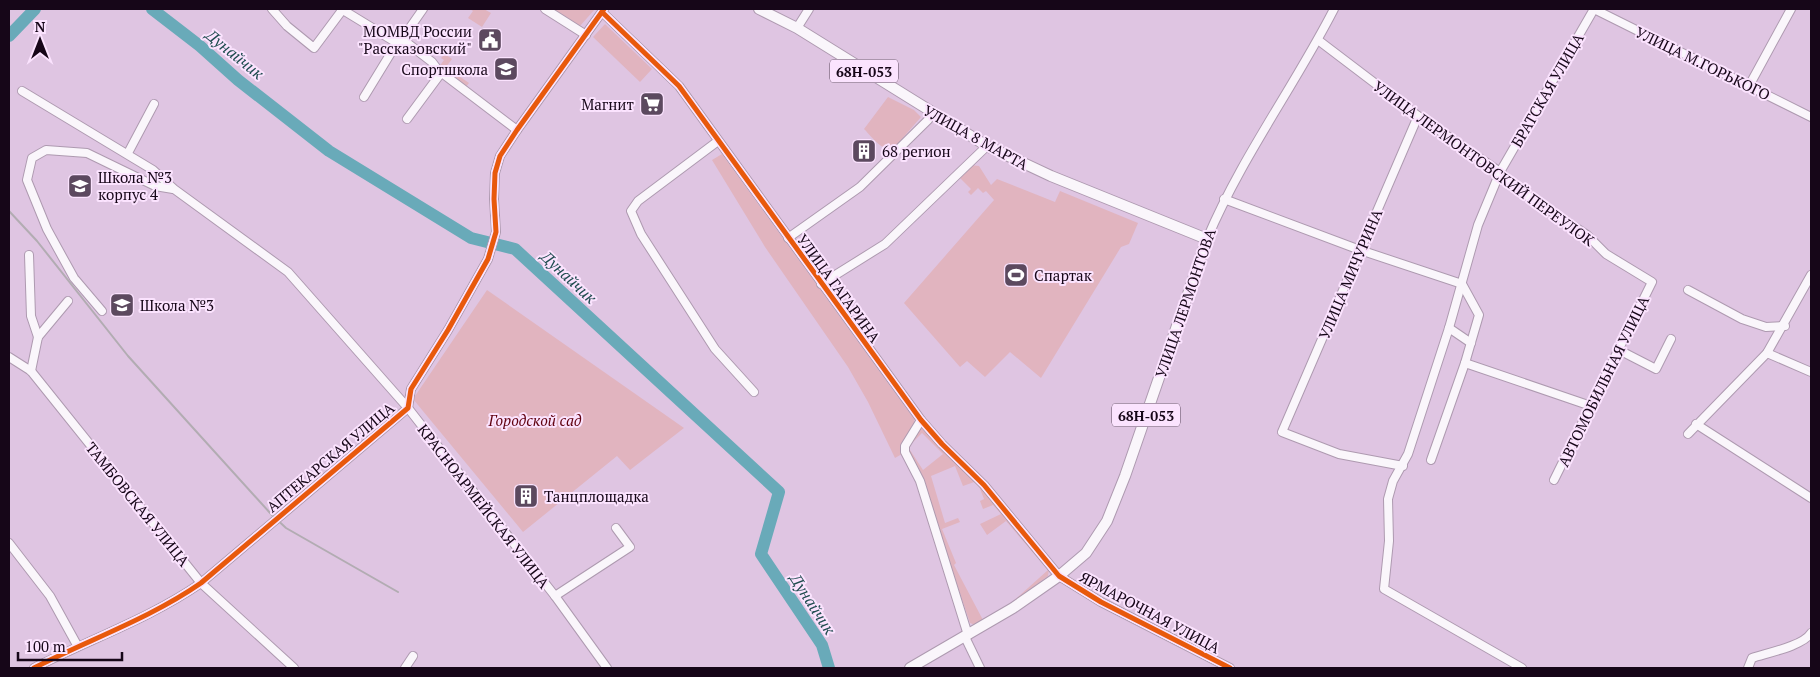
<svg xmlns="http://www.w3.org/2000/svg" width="1820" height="677" font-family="'PT Serif',serif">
	<rect width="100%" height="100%" fill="#dfc5e2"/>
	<g fill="#e1b4bf" fill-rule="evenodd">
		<polygon points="470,9 484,9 491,13 482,27 468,18 473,11"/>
		<polygon points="553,9 595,9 580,26"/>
		<polygon points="605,24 652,69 640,82 593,37"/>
		<polygon points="445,54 452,59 446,67 469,83 465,88 439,67 444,60 441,58"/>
		<path d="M888 97 914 110 921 117 894 148C883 153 872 137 864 129Z"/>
		<polygon points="722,154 914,419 915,424 902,454 895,458 868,402 848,367 765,247 712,160"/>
		<polygon points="971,165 979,166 991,185 997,179 1055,202 1060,191 1138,223 1129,244 1121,247 1041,378 1010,352 985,377 967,361 960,367 904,303 994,200 986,191 983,193 978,188 971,195 968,192 971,189 958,176"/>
		<polygon points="487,290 684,428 630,470 617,456 523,532 413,399"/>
		<path d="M919 426 976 480 1049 569 1048 576 1010 604 1048 570 1006 521 987 535 980 524 1001 514 993 505 983 509 980 501 984 499 977 481 963 486 955 466 931 476 945 523 958 518 960 522 942 529 956 563 954 565 984 622 975 625 970 623 922 480 907 451 906 448ZM922 433 943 454 923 470 908 447Z"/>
	</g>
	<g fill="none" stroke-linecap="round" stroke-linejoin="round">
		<g stroke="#69aab9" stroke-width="12">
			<polyline points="152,9 200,46 238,80 329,151 471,238 515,249 779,492 761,554 822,645 829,668"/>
			<polyline points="9,36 35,9"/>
		</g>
		<defs>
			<g id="minor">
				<polyline points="272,9 287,26 314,48 343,9"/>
				<polyline points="545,9 586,35"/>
				<polyline points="1594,9 1811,117"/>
				<polyline points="343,10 397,43"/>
				<polyline points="602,12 679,86 921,420 942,444 984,485 1059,576 1101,602 1230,668"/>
				<polyline points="797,28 809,9"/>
				<polyline points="402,39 432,62 438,70 517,130"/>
				<polyline points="1318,40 1418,116 1500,172 1517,189 1587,235 1606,254 1652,282 1554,480"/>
				<polyline points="1749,86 1791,9"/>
				<polyline points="22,91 153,170 174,189 288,272 408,408 555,596 607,668"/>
				<polyline points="364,97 397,43 402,39 423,9"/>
				<polyline points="407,119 441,73"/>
				<polyline points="718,141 638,201 631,211 641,234 715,349 754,392"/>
				<polyline points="128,153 154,104"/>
				<polyline points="1224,199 1360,250 1462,284 1479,315 1465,363 1431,460"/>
				<polyline points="788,238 860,187 928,120 932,112"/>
				<path d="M1207 239C1241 158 1294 87 1334 9"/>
				<polyline points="29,255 31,316 38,337"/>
				<polyline points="821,284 885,244 987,146"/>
				<polyline points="1688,290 1742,319 1766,327 1785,326"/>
				<polyline points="102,311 74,278 47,229 27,180 32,158 46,150 87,153 155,186 173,189"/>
				<polyline points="1449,328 1471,343"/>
				<polyline points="1619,350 1656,369 1671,339"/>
				<polyline points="1767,353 1811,372"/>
				<polyline points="9,357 31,371 201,583 294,668"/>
				<polyline points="1465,363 1591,406"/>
				<polyline points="31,371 38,337 68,301"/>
				<polyline points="921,420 905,446 905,452 920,481 968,635"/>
				<polyline points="1696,424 1811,498"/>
				<polyline points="1688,434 1767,353 1811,275"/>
				<polyline points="1403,466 1339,454 1282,432 1418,116"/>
				<polyline points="9,543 50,596 77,645"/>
				<polyline points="555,596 630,547 616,528"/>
				<polyline points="965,637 980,668"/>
				<path d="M34 668C90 639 149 619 201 583L408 408 411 389 448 330 488 259 496 232 494 199 495 173 500 156 517 130 604 9"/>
				<polyline points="405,668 413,656"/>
				<polyline points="1522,668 1384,589 1389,541 1388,499 1393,481 1408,454 1449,328 1478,225 1500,172 1594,9"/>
				<path d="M1748 668 1752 658C1767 653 1803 646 1811 633"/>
			</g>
			<polyline id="major" points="759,9 797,28 987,146 1051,176 1207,239 1125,476 1107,521 1086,553 1059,576 1013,608 910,668"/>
		</defs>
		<use href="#minor" stroke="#ae9ab0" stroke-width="10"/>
		<use href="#major" stroke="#ae9ab0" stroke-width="12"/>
		<use href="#minor" stroke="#faf6fb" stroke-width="8"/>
		<use href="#major" stroke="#faf6fb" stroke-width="10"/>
		<polyline stroke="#b2acb2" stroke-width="2" points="9,211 37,241 128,356 271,514 286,528 398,592"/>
		<defs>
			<g id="cycleway">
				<polyline points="602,12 679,86 921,420 942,444 984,485 1059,576 1101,602 1230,668"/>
				<path d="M34 668C90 639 149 619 201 583L408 408 411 389 448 330 488 259 496 232 494 199 495 173 500 156 517 130 604 9"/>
			</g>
		</defs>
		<use href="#cycleway" stroke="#fbe3fe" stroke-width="8"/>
		<use href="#cycleway" stroke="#e8590c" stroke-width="5"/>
	</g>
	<defs>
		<symbol id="civic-square" viewBox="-11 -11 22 22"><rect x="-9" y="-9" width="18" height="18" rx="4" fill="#5c495f" stroke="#fbe3fe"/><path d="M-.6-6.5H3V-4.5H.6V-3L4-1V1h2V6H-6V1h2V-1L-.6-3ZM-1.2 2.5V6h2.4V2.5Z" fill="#fff"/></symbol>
		<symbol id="school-square" viewBox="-11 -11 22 22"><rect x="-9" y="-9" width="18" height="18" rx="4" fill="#5c495f" stroke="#fbe3fe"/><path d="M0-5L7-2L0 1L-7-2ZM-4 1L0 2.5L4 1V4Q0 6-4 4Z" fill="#fff"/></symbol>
		<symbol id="supermarket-square" viewBox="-11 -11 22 22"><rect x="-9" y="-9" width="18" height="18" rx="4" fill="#5c495f" stroke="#fbe3fe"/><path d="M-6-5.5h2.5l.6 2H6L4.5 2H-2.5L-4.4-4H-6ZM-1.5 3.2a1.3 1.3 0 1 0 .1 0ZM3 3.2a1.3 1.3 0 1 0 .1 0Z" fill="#fff"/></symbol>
		<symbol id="building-square" viewBox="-11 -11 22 22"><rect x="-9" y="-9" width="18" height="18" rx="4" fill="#5c495f" stroke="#fbe3fe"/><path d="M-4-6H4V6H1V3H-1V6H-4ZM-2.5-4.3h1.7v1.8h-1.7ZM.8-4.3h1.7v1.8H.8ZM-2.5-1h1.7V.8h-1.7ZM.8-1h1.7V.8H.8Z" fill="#fff"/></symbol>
		<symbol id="stadium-square" viewBox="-11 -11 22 22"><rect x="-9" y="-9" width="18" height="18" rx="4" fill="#5c495f" stroke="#fbe3fe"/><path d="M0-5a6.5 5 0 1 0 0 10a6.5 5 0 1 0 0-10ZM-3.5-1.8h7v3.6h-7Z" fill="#fff"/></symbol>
	</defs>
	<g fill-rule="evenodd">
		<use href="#civic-square" x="476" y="26" width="28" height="28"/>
		<use href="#school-square" x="492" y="55" width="28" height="28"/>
		<use href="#supermarket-square" x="638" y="90" width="28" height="28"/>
		<use href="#building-square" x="850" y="137" width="28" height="28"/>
		<use href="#school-square" x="66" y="172" width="28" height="28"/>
		<use href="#stadium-square" x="1002" y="261" width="28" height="28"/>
		<use href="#school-square" x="108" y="291" width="28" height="28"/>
		<use href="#building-square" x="512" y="482" width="28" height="28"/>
	</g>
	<g text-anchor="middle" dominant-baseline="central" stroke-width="4" stroke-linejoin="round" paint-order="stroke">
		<g fill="#fbe3fe" stroke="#5b485d" stroke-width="1">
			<rect x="830" y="59.5" width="68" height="23" rx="4"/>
			<rect x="1112" y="403.5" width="68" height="23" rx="4"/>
		</g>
		<g font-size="14" font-weight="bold" fill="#160618">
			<text x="864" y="71">68Н-053</text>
			<text x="1146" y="415">68Н-053</text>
		</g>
		<g font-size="15" fill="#160618" stroke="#fbe3fe" text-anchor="start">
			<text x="472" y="31" text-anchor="end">МОМВД России<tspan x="472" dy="17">"Рассказовский"</tspan></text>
			<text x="488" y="69" text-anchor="end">Спортшкола</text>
			<text x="634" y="104" text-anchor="end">Магнит</text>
			<text x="882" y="151">68 регион</text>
			<text x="98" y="177">Школа №3<tspan x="98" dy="17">корпус 4</tspan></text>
			<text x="1034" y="275">Спартак</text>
			<text x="140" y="305">Школа №3</text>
			<text x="544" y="496">Танцплощадка</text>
		</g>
		<g font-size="15" fill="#160618" stroke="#fbe3fe">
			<text transform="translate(1703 63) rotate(26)">УЛИЦА М.ГОРЬКОГО</text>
			<text transform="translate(1547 90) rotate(-60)">БРАТСКАЯ УЛИЦА</text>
			<text transform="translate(976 137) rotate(29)">УЛИЦА 8 МАРТА</text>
			<text transform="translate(1484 163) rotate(36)">УЛИЦА ЛЕРМОНТОВСКИЙ ПЕРЕУЛОК</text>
			<text transform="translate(1350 274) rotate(-67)">УЛИЦА МИЧУРИНА</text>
			<text transform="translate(839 288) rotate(54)">УЛИЦА ГАГАРИНА</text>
			<text transform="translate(1185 303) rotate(-71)">УЛИЦА ЛЕРМОНТОВА</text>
			<text transform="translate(1603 381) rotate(-64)">АВТОМОБИЛЬНАЯ УЛИЦА</text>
			<text transform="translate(330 457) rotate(-40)">АПТЕКАРСКАЯ УЛИЦА</text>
			<text transform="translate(138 504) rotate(51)">ТАМБОВСКАЯ УЛИЦА</text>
			<text transform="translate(484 506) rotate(52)">КРАСНОАРМЕЙСКАЯ УЛИЦА</text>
			<text transform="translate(1150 612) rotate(28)">ЯРМАРОЧНАЯ УЛИЦА</text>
		</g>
		<g font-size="15" font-style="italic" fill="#60010f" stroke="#fbe3fe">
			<text x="535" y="420">Городской сад</text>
		</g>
		<g font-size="16" font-style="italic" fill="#1f4c4f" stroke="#fbe3fe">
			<text transform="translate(235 54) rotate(39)">Дунайчик</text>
			<text transform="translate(569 277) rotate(43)">Дунайчик</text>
			<text transform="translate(813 604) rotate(57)">Дунайчик</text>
		</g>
	</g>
	<rect width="1820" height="677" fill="none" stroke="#160618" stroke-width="20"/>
	<g transform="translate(40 40)" stroke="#fbe3fe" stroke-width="4" paint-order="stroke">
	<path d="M0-4L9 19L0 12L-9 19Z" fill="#160618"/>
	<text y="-8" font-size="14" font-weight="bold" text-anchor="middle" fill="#160618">N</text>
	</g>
	<path d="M18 652v8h104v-8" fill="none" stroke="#160618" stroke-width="2.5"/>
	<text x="25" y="652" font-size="15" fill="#160618" stroke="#fbe3fe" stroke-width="4" paint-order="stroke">100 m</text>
</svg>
